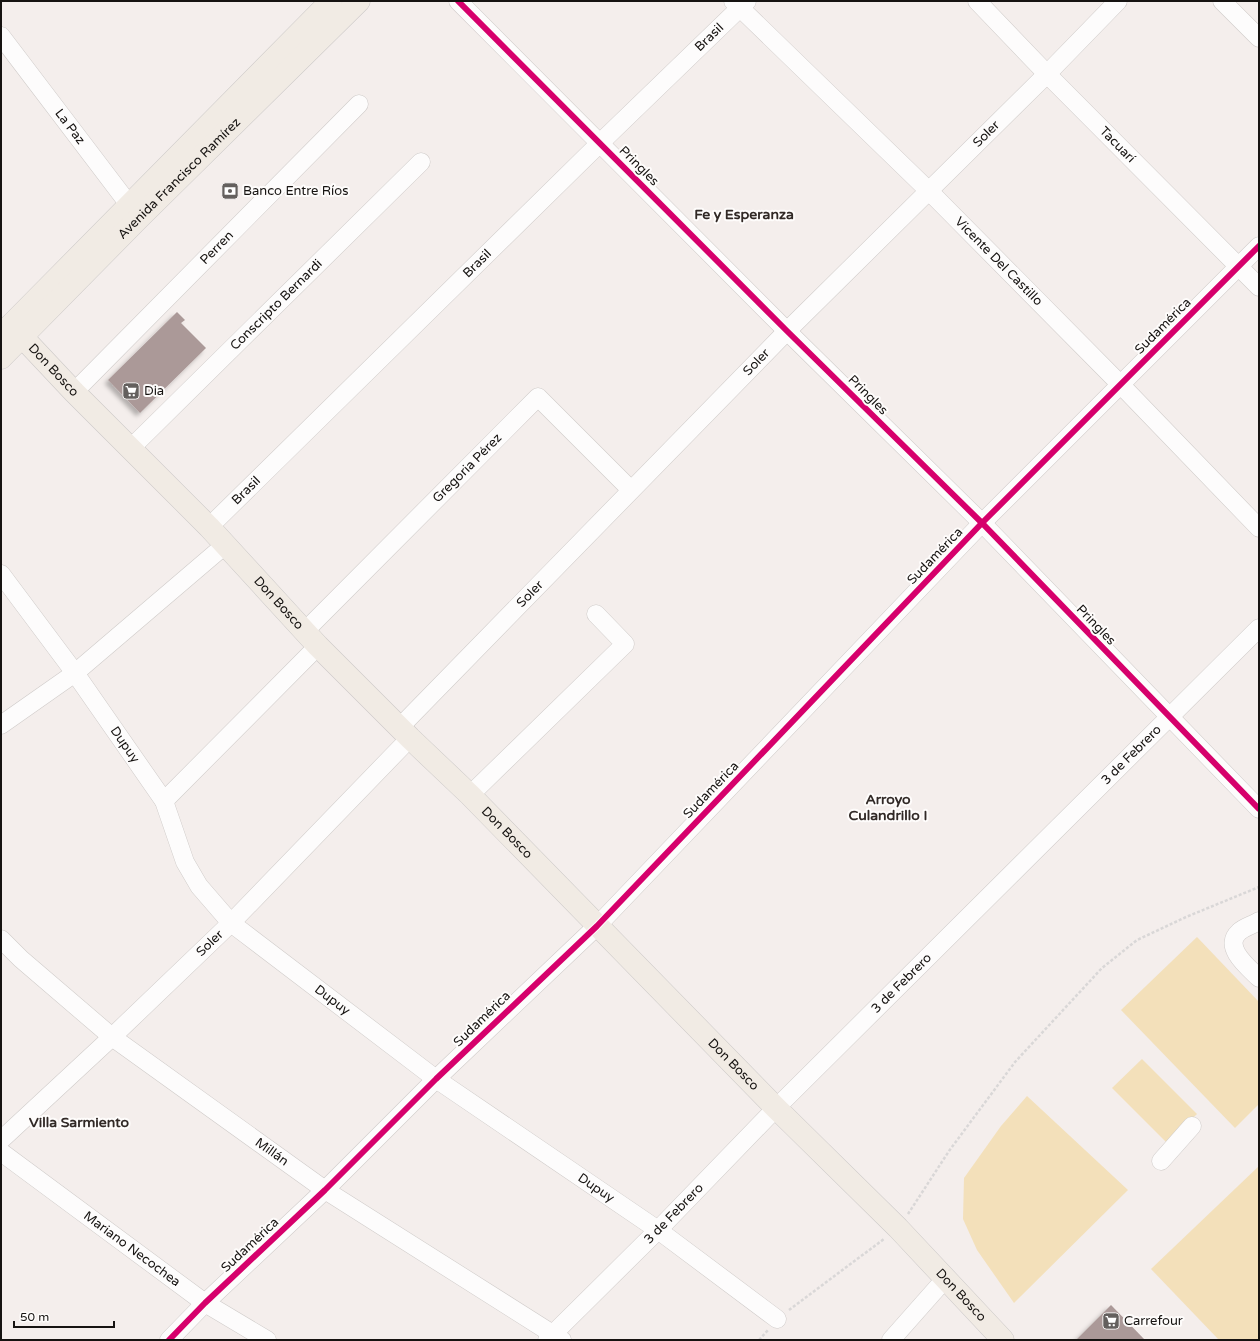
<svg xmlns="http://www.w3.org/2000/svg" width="1260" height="1341" font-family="'Varela Round',sans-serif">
	<defs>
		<filter id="shadow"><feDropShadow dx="-3.5" dy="3.5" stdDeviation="2" flood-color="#0004"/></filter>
	</defs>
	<rect width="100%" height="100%" fill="#f4eeec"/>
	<g fill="#f3e0ba">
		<polygon points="1197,937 1259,1002 1259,1104 1235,1128 1121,1010"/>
		<polygon points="1142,1059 1197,1114 1167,1143 1112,1088"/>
		<polygon points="1027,1096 1128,1190 1014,1303 977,1250 963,1219 964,1178 1001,1126"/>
		<polygon points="1259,1166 1259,1340 1219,1340 1151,1269"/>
	</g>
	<g fill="#ab9998" filter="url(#shadow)">
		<polygon points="177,312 185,320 181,323 206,348 140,413 108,380"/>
		<polygon points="1111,1305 1145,1340 1076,1340"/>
	</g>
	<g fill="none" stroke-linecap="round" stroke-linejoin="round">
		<defs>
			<g id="minor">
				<polyline points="458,1 787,331 982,523 1259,809"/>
				<path id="s1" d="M733 1 929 191 1121 385 1259 528"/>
				<path id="s2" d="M977 1 1047 74 1259 287"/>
				<polyline points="1222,1 1259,38"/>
				<path id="s3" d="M1 36 137 215"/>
				<path id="s4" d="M74 392 359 104"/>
				<path id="s5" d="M131 448 421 162"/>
				<path id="s6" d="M209 527 600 143 747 1"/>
				<path id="s7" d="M1 574 75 673 164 801 185 862 199 886 231 923 436 1079 658 1230 777 1319"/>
				<path id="s8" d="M305 631 538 397 631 490"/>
				<polyline points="1,725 75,673 225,545"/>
				<path id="s9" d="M400 727 787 331 1047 74 1118 1"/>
				<polyline points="470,795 625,644 596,614"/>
				<polyline points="164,801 318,646"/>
				<path d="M1259 921C1253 925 1244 927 1239 932 1222 947 1249 968 1259 978"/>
				<path id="s10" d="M1 939 21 959 112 1037 325 1190 562 1340"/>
				<path id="s11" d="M1 1140 112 1037 231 923 410 738"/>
				<path id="s12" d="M1 1152 205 1303 267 1340"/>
				<polyline points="1161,1161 1192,1126"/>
				<polyline points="169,1340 205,1303 325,1190 436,1079 597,926 982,523 1259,246"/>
				<path id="s13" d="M547 1340 658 1230 776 1108 1259 628"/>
				<polyline points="891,1340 945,1279"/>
			</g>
			<g id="major">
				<path id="s14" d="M11 325 74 392 209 527 318 646 410 738 470 795 776 1108 898 1228 1003 1340"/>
				<polyline points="1,335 331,1"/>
				<path id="s15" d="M1 358 139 218 359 1"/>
			</g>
		</defs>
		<use href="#minor" stroke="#cfcbc9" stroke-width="19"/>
		<use href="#major" stroke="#ccc9c8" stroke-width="23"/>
		<g stroke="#d9d7d7" stroke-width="2.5" stroke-dasharray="3 2" stroke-linecap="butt">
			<polyline points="908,1214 949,1151 1015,1062 1102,968 1137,940 1186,917 1259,887"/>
			<polyline points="789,1310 884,1239"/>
			<polyline points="759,1340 768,1330"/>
		</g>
		<use href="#minor" stroke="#fdfcfc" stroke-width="18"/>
		<use href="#major" stroke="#f1ebe4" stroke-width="22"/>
		<defs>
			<g id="cycleway">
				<polyline points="458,1 787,331 982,523 1259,809"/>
				<polyline points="169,1340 205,1303 325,1190 436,1079 597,926 982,523 1259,246"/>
			</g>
		</defs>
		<use href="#cycleway" stroke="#fefcfb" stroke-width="8"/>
		<use href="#cycleway" stroke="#d6006c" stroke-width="6"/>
	</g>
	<defs>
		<symbol id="bank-square" viewBox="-11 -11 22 22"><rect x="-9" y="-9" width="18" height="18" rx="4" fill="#64605e" stroke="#fefcfb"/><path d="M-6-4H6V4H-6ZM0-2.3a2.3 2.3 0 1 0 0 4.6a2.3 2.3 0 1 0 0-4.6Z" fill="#fff"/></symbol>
		<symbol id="supermarket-square" viewBox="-11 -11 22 22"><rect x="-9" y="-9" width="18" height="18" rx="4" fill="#64605e" stroke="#fefcfb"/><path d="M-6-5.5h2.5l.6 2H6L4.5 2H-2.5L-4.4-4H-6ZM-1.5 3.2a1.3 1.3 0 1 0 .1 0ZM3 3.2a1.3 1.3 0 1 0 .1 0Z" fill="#fff"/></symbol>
	</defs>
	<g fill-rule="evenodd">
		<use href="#bank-square" x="220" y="181" width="20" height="20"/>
		<use href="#supermarket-square" x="121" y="381" width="20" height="20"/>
		<use href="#supermarket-square" x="1101" y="1311" width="20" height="20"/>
	</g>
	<g text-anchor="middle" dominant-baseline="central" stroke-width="4" stroke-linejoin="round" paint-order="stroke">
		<g font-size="13" fill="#161311" stroke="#fefcfb">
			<text stroke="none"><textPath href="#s6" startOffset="700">Brasil</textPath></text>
			<text stroke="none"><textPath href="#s3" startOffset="114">La Paz</textPath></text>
			<text stroke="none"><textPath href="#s9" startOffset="834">Soler</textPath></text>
			<text stroke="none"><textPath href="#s2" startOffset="201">Tacuarí</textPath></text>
			<text transform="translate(639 166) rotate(45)">Pringles</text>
			<text stroke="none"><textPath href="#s15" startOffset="253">Avenida Francisco Ramírez</textPath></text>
			<text stroke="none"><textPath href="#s4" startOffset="203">Perren</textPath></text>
			<text stroke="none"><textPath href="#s1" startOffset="372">Vicente Del Castillo</textPath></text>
			<text stroke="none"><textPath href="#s6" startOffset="376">Brasil</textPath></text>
			<text stroke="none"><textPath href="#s5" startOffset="204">Conscripto Bernardi</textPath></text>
			<text transform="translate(1163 326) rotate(-45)">Sudamérica</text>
			<text stroke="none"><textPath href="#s9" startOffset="510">Soler</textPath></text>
			<text stroke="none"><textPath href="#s14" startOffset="62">Don Bosco</textPath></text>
			<text transform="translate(868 395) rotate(45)">Pringles</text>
			<text stroke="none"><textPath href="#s8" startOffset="230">Gregoria Pérez</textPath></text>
			<text stroke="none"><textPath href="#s6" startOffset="52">Brasil</textPath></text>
			<text transform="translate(935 556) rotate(-46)">Sudamérica</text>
			<text stroke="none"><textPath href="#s9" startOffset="186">Soler</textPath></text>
			<text stroke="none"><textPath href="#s14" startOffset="386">Don Bosco</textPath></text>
			<text transform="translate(1096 625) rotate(46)">Pringles</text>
			<text stroke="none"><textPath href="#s7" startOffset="211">Dupuy</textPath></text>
			<text stroke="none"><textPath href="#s13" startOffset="827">3 de Febrero</textPath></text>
			<text transform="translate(711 790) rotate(-46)">Sudamérica</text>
			<text stroke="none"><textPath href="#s14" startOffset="710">Don Bosco</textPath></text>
			<text stroke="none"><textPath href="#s11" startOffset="287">Soler</textPath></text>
			<text stroke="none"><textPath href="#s13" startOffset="503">3 de Febrero</textPath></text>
			<text stroke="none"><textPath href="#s7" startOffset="548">Dupuy</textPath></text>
			<text transform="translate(482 1019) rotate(-44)">Sudamérica</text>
			<text stroke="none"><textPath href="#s14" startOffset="1034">Don Bosco</textPath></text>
			<text stroke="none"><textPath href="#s10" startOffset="345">Millán</textPath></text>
			<text stroke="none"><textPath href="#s7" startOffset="872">Dupuy</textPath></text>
			<text stroke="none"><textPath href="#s13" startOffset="179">3 de Febrero</textPath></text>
			<text transform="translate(250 1245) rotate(-43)">Sudamérica</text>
			<text stroke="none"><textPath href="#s12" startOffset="163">Mariano Necochea</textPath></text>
			<text stroke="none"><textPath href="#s14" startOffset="1358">Don Bosco</textPath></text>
		</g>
		<g font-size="13" fill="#161311" stroke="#fefcfb" text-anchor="start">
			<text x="243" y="191">Banco Entre Ríos</text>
			<text x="144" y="391">Dia</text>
			<text x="1124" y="1321">Carrefour</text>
		</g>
		<g font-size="14" font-weight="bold" fill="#312926" stroke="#fefcfb">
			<text x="744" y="214">Fe y Esperanza</text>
			<text x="888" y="799">Arroyo<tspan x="888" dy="16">Culandrillo I</tspan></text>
			<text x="79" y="1122">Villa Sarmiento</text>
		</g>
	</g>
	<rect width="1260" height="1341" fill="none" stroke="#161311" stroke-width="4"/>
	<path d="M14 1321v6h100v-6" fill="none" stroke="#161311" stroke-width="2"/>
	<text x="20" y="1321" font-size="12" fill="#161311" stroke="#fefcfb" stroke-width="3" paint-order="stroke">50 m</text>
</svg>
